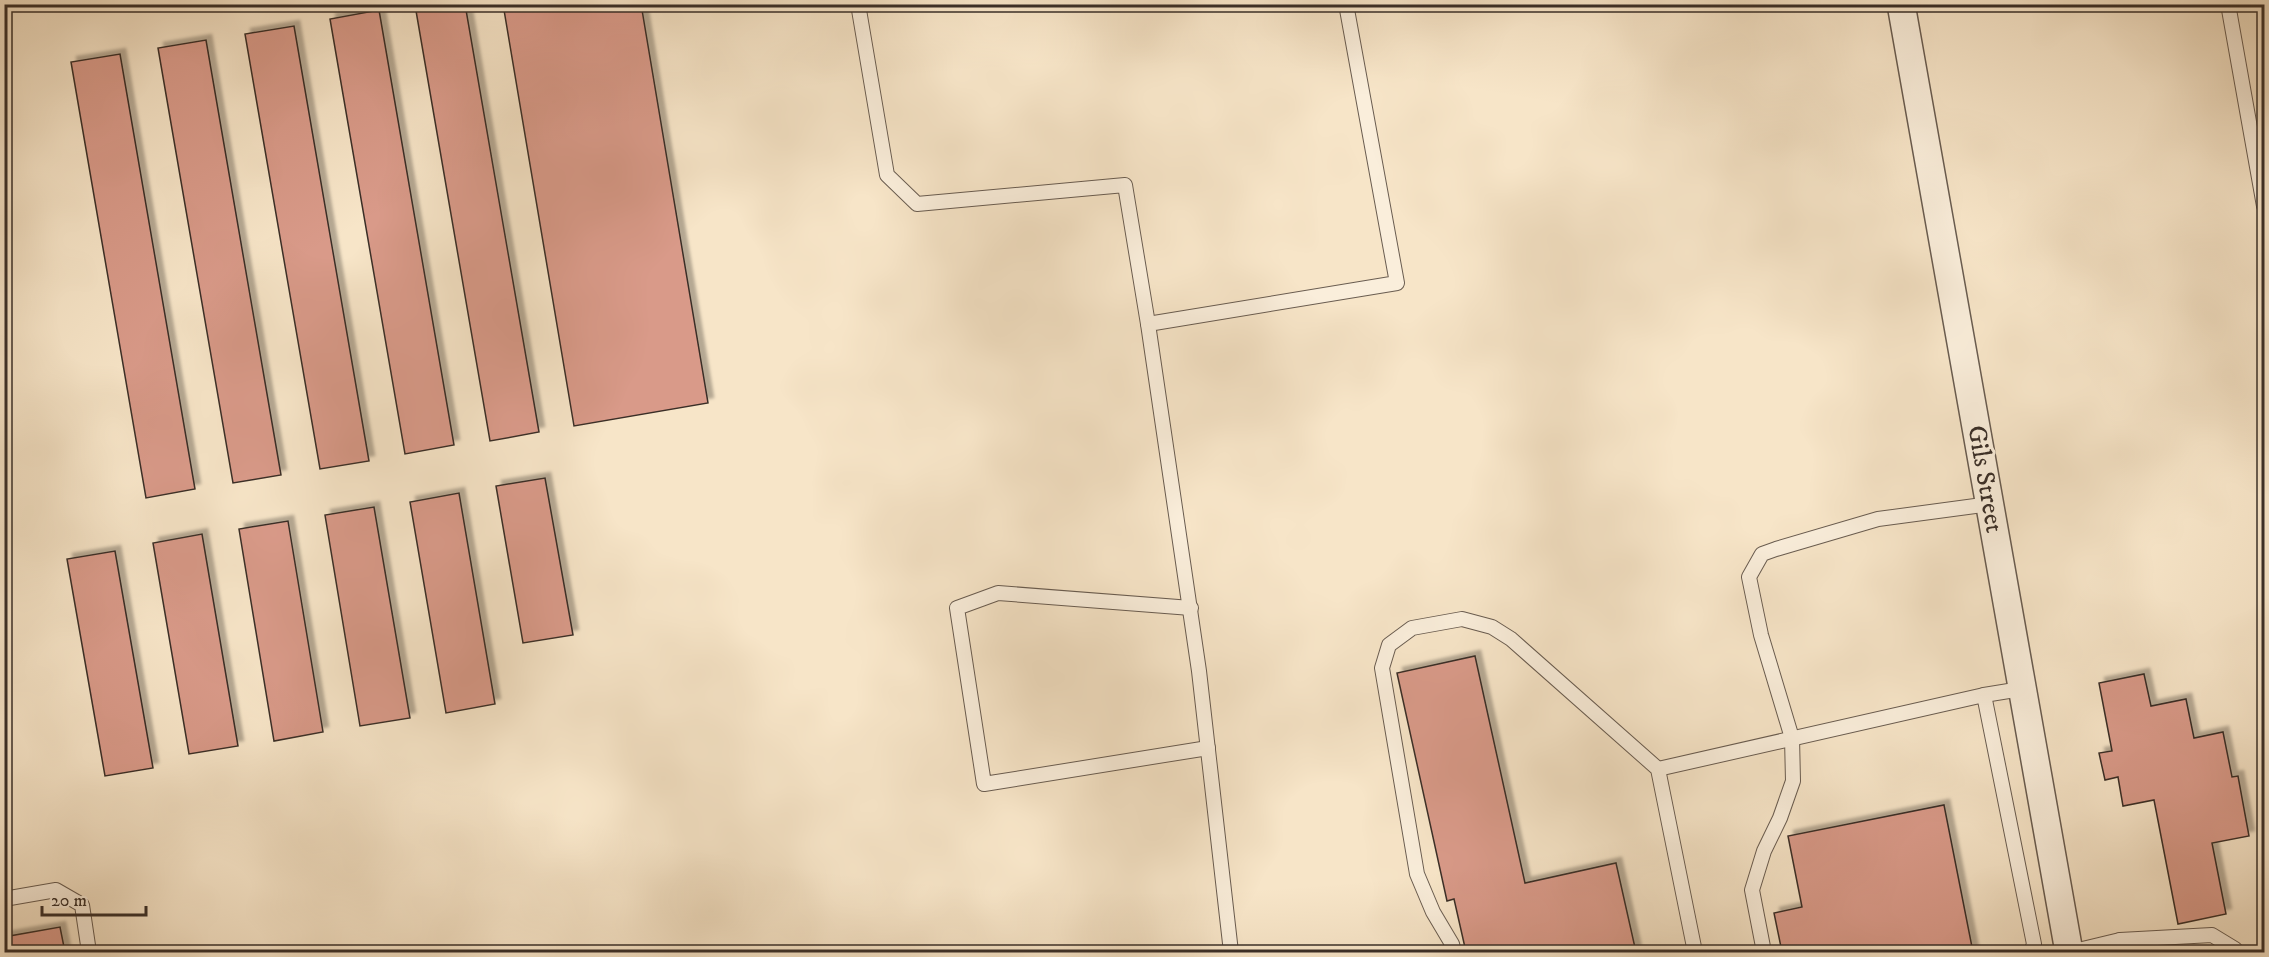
<svg xmlns="http://www.w3.org/2000/svg" width="2269" height="957" font-family="'IM FELL DW Pica',serif">
	<defs>
		<filter id="shadow"><feDropShadow dx="5.5" dy="-5.5" stdDeviation="1.5" flood-color="#0004"/></filter>
	</defs>
	<rect width="100%" height="100%" fill="#f7e5c8"/>
	<filter id="stains"><feTurbulence type="fractalNoise" baseFrequency=".00333" numOctaves="4"/><feColorMatrix values="0 0 0 0 .2 0 0 0 0 .09 0 0 0 0 .02 0 0 0 .5 -.17"/></filter>
	<radialGradient id="worn" r=".72"><stop offset=".6" stop-color="#630" stop-opacity="0"/><stop offset="1" stop-color="#630" stop-opacity=".3"/></radialGradient>
	<g fill="#d99a89" stroke="#3a2f28" stroke-width="1.5" filter="url(#shadow)">
		<polygon points="420,4 465,4 539,432 490,441 415,5"/>
		<polygon points="503,4 641,4 708,403 574,426"/>
		<polygon points="379,10 454,445 405,454 330,19"/>
		<polygon points="294,26 369,461 320,469 245,34"/>
		<polygon points="206,40 281,475 233,483 158,48"/>
		<polygon points="120,54 195,489 146,498 71,62"/>
		<polygon points="545,478 573,635 523,643 496,486"/>
		<polygon points="459,493 495,704 446,713 410,502"/>
		<polygon points="374,507 410,718 360,726 325,515"/>
		<polygon points="288,521 323,732 274,741 239,529"/>
		<polygon points="202,534 238,746 189,754 153,543"/>
		<polygon points="115,551 153,768 105,776 67,559"/>
		<polygon points="1475,656 1525,883 1616,863 1636,952 1466,952 1454,899 1447,901 1397,673"/>
		<polygon points="2144,674 2151,706 2186,699 2194,738 2223,732 2232,777 2238,776 2249,836 2212,843 2226,914 2178,924 2154,800 2123,806 2118,777 2105,780 2099,753 2112,751 2099,683"/>
		<polygon points="1944,805 1973,952 1782,952 1774,913 1802,907 1788,836"/>
		<polygon points="60,927 65,952 4,952 4,937"/>
	</g>
	<g fill="none" stroke-linecap="round" stroke-linejoin="round">
		<defs>
			<g id="lane">
				<polyline points="858,4 887,175 917,204 1125,185 1148,324"/>
				<polyline points="2228,4 2264,206"/>
				<polyline points="1191,608 998,593 957,608 984,784 1208,748"/>
				<polyline points="1984,695 2021,689"/>
				<polyline points="1658,769 1984,695 2034,944 2031,952"/>
				<polyline points="4,899 56,890 82,905 89,952"/>
				<polyline points="2120,940 2212,935 2235,949 2236,952"/>
				<polyline points="1231,952 1199,671 1148,324 1397,283 1346,4"/>
				<polyline points="1454,952 1452,944 1433,912 1417,874 1382,668 1389,645 1412,628 1462,619 1492,627 1511,639 1658,769 1695,952"/>
				<polyline points="1764,952 1752,890 1764,851 1780,818 1793,781 1792,738 1761,635 1749,577 1762,554 1776,549 1878,519 1990,504"/>
				<polyline points="2070,952 2120,940 2124,952"/>
			</g>
			<polyline id="street" points="1901,4 2069,952"/>
		</defs>
		<use href="#lane" stroke="#695c50" stroke-width="16"/>
		<use href="#street" stroke="#695c50" stroke-width="30"/>
		<use href="#lane" stroke="#faeedb" stroke-width="14"/>
		<use href="#street" stroke="#faeedb" stroke-width="27"/>
	</g>
	<g text-anchor="middle" dominant-baseline="central" stroke-width="6" stroke-linejoin="round" paint-order="stroke">
		<g font-size="26" fill="#3a2f28" stroke="#faeedb">
			<text transform="translate(1985 479) rotate(80)">Gils Street</text>
		</g>
	</g>
	<rect width="2269" height="957" fill="none" stroke="#f7e5c8" stroke-width="24"/>
	<rect x="6" y="6" width="2257" height="945" fill="none" stroke="#3a2f28" stroke-width="3"/>
	<rect x="12" y="12" width="2245" height="933" fill="none" stroke="#3a2f28" stroke-width="1.5"/>
	<path d="M42 906v9h104v-9" fill="none" stroke="#3a2f28" stroke-width="3"/>
	<text x="51" y="906" font-size="18" fill="#3a2f28" stroke="#faeedb" stroke-width="4.5" paint-order="stroke">20 m</text>
	<rect width="100%" height="100%" filter="url(#stains)"/>
	<rect width="100%" height="100%" fill="url(#worn)"/>
</svg>
